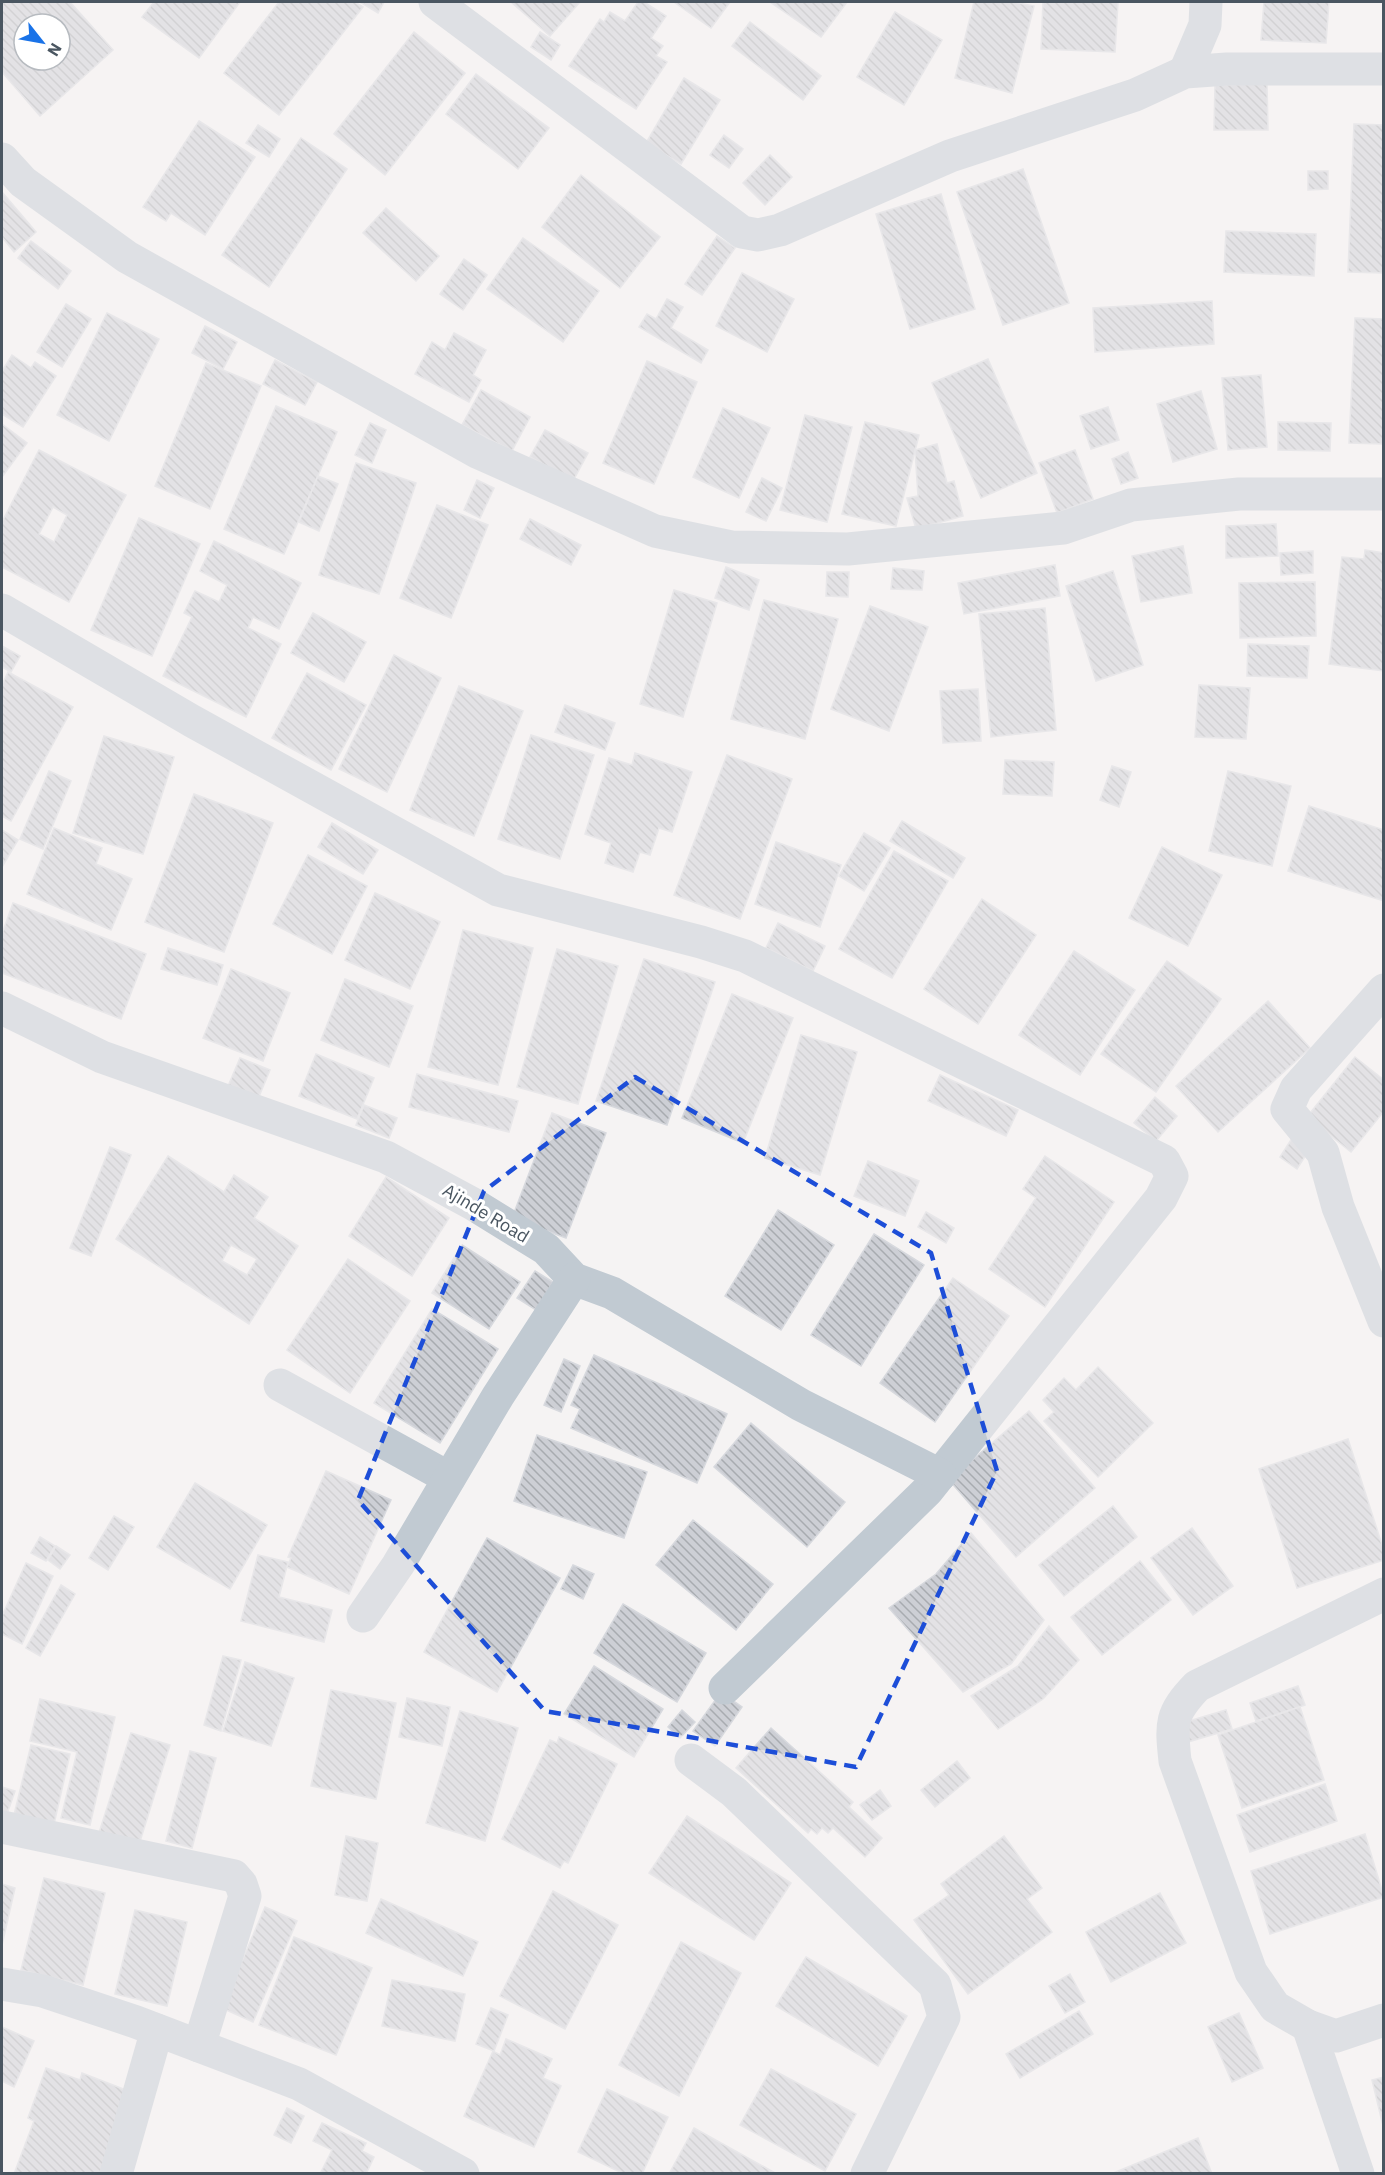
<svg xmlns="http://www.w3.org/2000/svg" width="1385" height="2175" font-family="'IBM Plex Sans',sans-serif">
	<defs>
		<pattern id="building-back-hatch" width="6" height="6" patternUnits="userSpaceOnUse" patternTransform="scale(1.5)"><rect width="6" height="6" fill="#cdcfd5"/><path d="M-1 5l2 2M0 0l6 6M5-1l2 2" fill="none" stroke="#a8abb0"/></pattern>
	</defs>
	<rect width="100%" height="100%" fill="#f5f3f3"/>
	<g fill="url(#building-back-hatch)" stroke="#d7d9de" stroke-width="1.5" fill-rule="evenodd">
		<path d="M2 2H70L113 50 40 116 2 72ZM24 24H60V60H24Z"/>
		<polygon points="154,2 240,2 199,58 142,17"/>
		<polygon points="279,2 355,2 363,7 279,115 224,73"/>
		<polygon points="360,2 384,2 378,13"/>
		<polygon points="511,2 580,2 550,36"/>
		<polygon points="638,2 644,2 666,16 651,38 663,46 656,56 667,62 636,109 569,66 600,19 604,22 610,12 625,21"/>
		<polygon points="674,2 730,2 711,28"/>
		<polygon points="770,2 847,2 821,37"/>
		<polygon points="974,2 1014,2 1034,6 1012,93 955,78"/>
		<polygon points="1043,2 1118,2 1115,52 1041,49"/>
		<polygon points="1264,2 1329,2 1326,43 1261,40"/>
		<polygon points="895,12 942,40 904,105 857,77"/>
		<polygon points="750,22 821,76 803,100 732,46"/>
		<polygon points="414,32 465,73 385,175 334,134"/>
		<polygon points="540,32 560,45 551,60 531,47"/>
		<polygon points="476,74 549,128 518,169 446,114"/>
		<polygon points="684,78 720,100 681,164 646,143"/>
		<polygon points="1267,84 1268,130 1214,130 1215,85"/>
		<polygon points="199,121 255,157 205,235 171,213 166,221 143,207"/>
		<polygon points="1354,124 1384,125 1384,273 1348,272"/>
		<polygon points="258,125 280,139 269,157 246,143"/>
		<polygon points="724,135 743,149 729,168 710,155"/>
		<polygon points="301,138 347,169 269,287 222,255"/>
		<polygon points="770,155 792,177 765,205 743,183"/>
		<polygon points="1023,169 1069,303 1003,325 957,192"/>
		<polygon points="1308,171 1328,171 1328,189 1308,190"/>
		<polygon points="581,175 660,237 620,288 542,227"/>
		<polygon points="2,192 36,232 14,252 2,237"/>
		<polygon points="941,194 975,309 910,329 876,214"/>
		<polygon points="386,208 439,256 416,281 363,233"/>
		<polygon points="1226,231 1316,234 1314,276 1224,272"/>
		<polygon points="717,236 735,248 702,295 685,284"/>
		<polygon points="523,238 599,291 563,342 487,289"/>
		<polygon points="31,241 71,271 58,289 18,258"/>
		<polygon points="464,259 487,275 463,310 440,294"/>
		<polygon points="742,273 794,299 767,352 716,326"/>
		<polygon points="667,299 683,307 671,328 708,350 701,363 639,327 647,314 656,319"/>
		<polygon points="1212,301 1214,344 1095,352 1093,308"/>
		<polygon points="66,304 91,319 62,367 37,352"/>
		<polygon points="107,313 159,339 109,441 57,415"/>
		<polygon points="1355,318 1384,319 1384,444 1349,443"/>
		<polygon points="205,326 237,342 223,369 192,353"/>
		<polygon points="454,333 486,350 473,375 481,380 469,402 415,374 432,342 445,350"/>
		<polygon points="12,355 31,368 35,362 56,376 23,427 2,414 2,371"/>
		<polygon points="988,359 1037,473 981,498 932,383"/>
		<polygon points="275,360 317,382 305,405 263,384"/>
		<polygon points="647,361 697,382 654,484 603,463"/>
		<polygon points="206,363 261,386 210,509 155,486"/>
		<polygon points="1261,375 1267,447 1228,450 1222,378"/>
		<polygon points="481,390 530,417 512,451 462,425"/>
		<polygon points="1201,391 1217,449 1173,462 1157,404"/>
		<polygon points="276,406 337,432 284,554 224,529"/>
		<polygon points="1108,407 1119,440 1091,449 1080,416"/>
		<polygon points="723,408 770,428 739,498 693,477"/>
		<polygon points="805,415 852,427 827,522 780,510"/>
		<polygon points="865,422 919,435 896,526 842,514"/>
		<polygon points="1278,422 1331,423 1330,451 1278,450"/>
		<polygon points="370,423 386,430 372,463 355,455"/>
		<polygon points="2,424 27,443 2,477"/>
		<polygon points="545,430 588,453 573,481 530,457"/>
		<polygon points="937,444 947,483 954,481 963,516 916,529 907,498 918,496 915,450"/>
		<path d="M39 450 126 495 69 602 2 567V522ZM53 507 67 515 54 542 39 534Z"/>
		<polygon points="1075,450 1093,499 1057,513 1039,463"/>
		<polygon points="1128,452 1138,478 1121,484 1112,459"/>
		<polygon points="356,463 416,483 379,594 319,575"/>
		<polygon points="318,476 338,484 319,531 299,522"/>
		<polygon points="762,478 782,488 766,521 746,512"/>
		<polygon points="477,480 494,488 480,518 464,510"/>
		<polygon points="437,505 488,525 451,618 400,598"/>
		<polygon points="139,518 200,544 152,656 91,630"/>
		<polygon points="530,519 581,545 571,565 520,539"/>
		<polygon points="1276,524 1278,556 1226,558 1226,526"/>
		<polygon points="214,541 301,583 279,629 253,617 248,628 281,644 246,717 163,676 192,617 184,613 195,591 219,602 227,585 200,571"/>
		<polygon points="1183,546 1192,593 1141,602 1132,556"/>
		<polygon points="1365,550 1384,553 1384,671 1329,664 1342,557 1364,559"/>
		<polygon points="1313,551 1313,573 1281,575 1280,553"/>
		<polygon points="1055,565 1060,596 964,614 958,583"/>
		<polygon points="726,567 759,580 749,610 715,598"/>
		<polygon points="893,568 924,571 922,590 891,589"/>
		<polygon points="1113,571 1143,665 1096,681 1066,586"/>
		<polygon points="827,572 849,572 848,597 826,596"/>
		<polygon points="1315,582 1316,636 1240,638 1239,583"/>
		<polygon points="674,590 717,603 683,717 640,704"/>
		<polygon points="764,600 838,619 805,739 731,719"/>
		<polygon points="870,606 928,627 889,731 831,709"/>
		<polygon points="1045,608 1056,730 991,737 979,614"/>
		<polygon points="313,613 366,642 344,682 291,653"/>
		<polygon points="1248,644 1309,646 1307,678 1247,676"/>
		<polygon points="2,646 20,656 11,672 2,667"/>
		<polygon points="394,655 441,678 387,792 339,769"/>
		<polygon points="8,672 73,707 11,821 2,816 2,685"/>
		<polygon points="307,673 366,705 331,770 272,738"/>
		<polygon points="1199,685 1250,688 1246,739 1195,737"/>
		<polygon points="459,686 523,711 474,836 410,810"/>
		<polygon points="978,689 981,741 943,743 940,691"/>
		<polygon points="565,705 615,723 605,750 555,732"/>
		<polygon points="531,735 594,755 560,859 498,839"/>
		<polygon points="104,736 174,757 143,854 73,833"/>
		<polygon points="635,753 692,772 672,832 659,828 650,855 640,852 633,872 605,863 611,843 585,834 609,758 632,765"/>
		<polygon points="727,755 792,779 740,919 674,895"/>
		<polygon points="1005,760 1054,762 1052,796 1003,794"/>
		<polygon points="1112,766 1131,772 1119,807 1100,800"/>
		<polygon points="49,771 71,781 43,849 20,839"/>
		<polygon points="1228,771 1291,786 1272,866 1209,851"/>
		<polygon points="194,794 273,823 224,952 145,922"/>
		<polygon points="1309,806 1384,830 1384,901 1288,871"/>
		<polygon points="902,821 965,858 953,878 890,841"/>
		<polygon points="332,823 378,850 363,874 318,847"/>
		<polygon points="54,828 102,848 96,864 132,879 111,930 27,894"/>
		<polygon points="2,830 18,840 2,867"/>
		<polygon points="864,833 890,848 864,891 839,876"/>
		<polygon points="776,842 841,865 820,927 755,904"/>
		<polygon points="1162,847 1222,875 1188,946 1129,918"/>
		<polygon points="894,851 948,881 892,978 839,949"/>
		<polygon points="308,855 367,886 332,954 273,924"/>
		<polygon points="375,893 440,922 410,989 345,960"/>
		<polygon points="982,899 1036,935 978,1024 924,989"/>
		<polygon points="13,903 146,954 121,1019 2,973 2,934"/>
		<polygon points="778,923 825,946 813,971 766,948"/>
		<polygon points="463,930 533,948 498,1085 428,1067"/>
		<polygon points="168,948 223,965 217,985 161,969"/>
		<polygon points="557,949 618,966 578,1104 517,1087"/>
		<polygon points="1074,951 1135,990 1080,1075 1019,1035"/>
		<polygon points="644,959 715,982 667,1125 596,1101"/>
		<polygon points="1167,961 1221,999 1156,1092 1101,1054"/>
		<polygon points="231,969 290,993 263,1061 203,1038"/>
		<polygon points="345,979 413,1006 389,1067 321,1040"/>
		<polygon points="732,994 793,1018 743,1143 682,1118"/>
		<polygon points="1268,1001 1310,1048 1218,1132 1176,1086"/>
		<polygon points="801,1035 857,1052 820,1175 765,1158"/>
		<polygon points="316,1054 374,1078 357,1119 299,1096"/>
		<polygon points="1355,1057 1384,1080 1384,1111 1351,1152 1307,1117"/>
		<polygon points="240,1058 270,1070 258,1099 228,1086"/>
		<polygon points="417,1074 518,1101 509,1132 409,1107"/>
		<polygon points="940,1075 1018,1110 1006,1136 928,1101"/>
		<polygon points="1155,1097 1177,1116 1156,1141 1134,1123"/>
		<polygon points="364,1105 397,1118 389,1138 356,1125"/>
		<polygon points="552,1113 606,1133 566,1238 512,1218"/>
		<polygon points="1294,1135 1311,1147 1297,1169 1280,1157"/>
		<polygon points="110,1147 131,1155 91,1256 70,1248"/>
		<path d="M168 1156 224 1192 234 1175 268 1197 254 1218 298 1246 249 1324 116 1239ZM231 1245 257 1259 247 1275 222 1261Z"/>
		<polygon points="1045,1156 1114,1202 1045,1307 989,1269 1036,1198 1023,1189"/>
		<polygon points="868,1161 919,1181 905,1216 854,1196"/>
		<polygon points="386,1177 449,1218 412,1276 349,1236"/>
		<polygon points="778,1210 834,1245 781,1330 725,1296"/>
		<polygon points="926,1212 954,1228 946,1243 918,1227"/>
		<polygon points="874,1234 924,1265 861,1366 811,1335"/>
		<polygon points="462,1245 520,1282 489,1329 432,1293"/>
		<polygon points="348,1259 410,1301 350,1393 287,1350"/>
		<polygon points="535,1271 553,1282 536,1310 517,1298"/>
		<polygon points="953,1278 1009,1316 935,1422 880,1383"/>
		<polygon points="432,1309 498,1349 440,1443 374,1403"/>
		<polygon points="594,1355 727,1414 697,1483 571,1428 580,1409 571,1405"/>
		<polygon points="564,1359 580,1366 561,1412 544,1405"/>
		<polygon points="1098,1367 1153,1423 1098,1477 1044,1421 1054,1412 1043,1400 1064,1378 1076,1390"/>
		<polygon points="1029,1411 1095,1488 1016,1557 949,1480"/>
		<polygon points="751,1423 845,1502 807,1547 714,1467"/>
		<polygon points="537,1435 647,1472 624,1538 514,1501"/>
		<polygon points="1348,1439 1384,1551 1384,1560 1297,1588 1259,1469"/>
		<polygon points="326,1471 391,1500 349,1594 287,1567 291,1558 288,1557"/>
		<polygon points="195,1483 267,1525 230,1589 157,1547"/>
		<polygon points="1113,1506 1137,1537 1064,1596 1039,1565"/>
		<polygon points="114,1516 134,1527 108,1570 89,1558"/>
		<polygon points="693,1520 773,1584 736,1630 656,1565"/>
		<polygon points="1192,1528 1233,1586 1193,1615 1151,1558"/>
		<polygon points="971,1533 1044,1620 1011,1664 963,1692 889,1608 936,1574"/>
		<polygon points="40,1537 55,1546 46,1561 31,1553"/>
		<polygon points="487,1538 560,1578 497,1692 424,1652"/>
		<polygon points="56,1546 70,1555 60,1569 48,1560"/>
		<polygon points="258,1555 288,1562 279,1597 332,1610 324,1642 241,1621"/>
		<polygon points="1140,1561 1171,1600 1102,1655 1071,1617"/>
		<polygon points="26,1563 53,1576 22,1644 2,1634 2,1616"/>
		<polygon points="573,1565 594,1574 583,1599 561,1589"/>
		<polygon points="61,1585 75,1594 40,1656 26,1648"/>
		<polygon points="623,1604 706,1653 677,1702 594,1653"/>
		<polygon points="1049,1626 1079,1660 1043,1699 998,1729 971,1696 1018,1666"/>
		<polygon points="223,1656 241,1660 221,1731 204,1725"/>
		<polygon points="245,1662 294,1678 271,1746 223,1731"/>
		<polygon points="594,1666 663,1709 634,1757 564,1714"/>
		<polygon points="1298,1686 1305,1705 1256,1721 1250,1703"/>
		<polygon points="331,1690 396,1703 376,1799 311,1786"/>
		<polygon points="721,1692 742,1707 715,1746 693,1731"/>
		<polygon points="407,1698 450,1707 442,1746 399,1737"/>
		<polygon points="40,1699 115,1717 90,1825 61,1818 77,1752 30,1741"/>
		<polygon points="1300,1707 1324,1780 1242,1808 1218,1735"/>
		<polygon points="682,1710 695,1722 680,1738 668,1727"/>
		<polygon points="1226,1710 1232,1729 1188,1742 1182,1723"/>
		<polygon points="460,1711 518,1728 485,1841 426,1823"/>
		<polygon points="771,1728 853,1802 849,1807 882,1838 865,1857 833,1828 828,1833 822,1828 817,1834 811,1829 808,1833 736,1768"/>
		<polygon points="131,1733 170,1745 137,1851 97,1839"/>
		<polygon points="559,1737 617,1764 568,1863 564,1861 560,1868 502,1839 550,1740 557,1743"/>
		<polygon points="31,1745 70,1754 54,1824 14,1815"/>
		<polygon points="190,1751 216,1758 192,1848 166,1841"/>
		<polygon points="957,1761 970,1778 935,1807 921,1790"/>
		<polygon points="1325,1784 1337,1821 1250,1852 1237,1815"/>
		<polygon points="2,1787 15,1791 5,1820 2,1819"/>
		<polygon points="880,1790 891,1806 872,1820 860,1805"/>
		<polygon points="687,1816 791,1883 754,1940 649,1873"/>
		<polygon points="1365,1834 1384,1897 1270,1934 1251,1871"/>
		<polygon points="346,1836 378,1843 367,1901 335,1895"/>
		<polygon points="1004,1836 1042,1888 1027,1899 1052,1932 968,1994 914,1920 949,1895 941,1884"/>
		<polygon points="44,1878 105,1893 83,1985 21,1970"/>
		<polygon points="2,1884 15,1888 2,1945"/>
		<polygon points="553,1891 618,1925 565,2029 500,1996"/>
		<polygon points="1160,1893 1186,1943 1111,1982 1086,1932"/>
		<polygon points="381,1899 478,1942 463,1976 366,1933"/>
		<polygon points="265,1907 297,1921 253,2022 222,2008"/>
		<polygon points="135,1910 187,1922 167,2006 115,1994"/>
		<polygon points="294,1937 372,1968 336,2055 259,2025"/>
		<polygon points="681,1942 741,1973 679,2096 619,2065"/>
		<polygon points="806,1957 907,2016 878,2066 776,2006"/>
		<polygon points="1070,1974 1085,2002 1065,2013 1049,1986"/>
		<polygon points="392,1980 465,1994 455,2041 382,2026"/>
		<polygon points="491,2008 508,2015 494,2051 476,2044"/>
		<polygon points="1079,2011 1093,2034 1020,2078 1006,2054"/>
		<polygon points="1239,2013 1263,2068 1232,2082 1208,2027"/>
		<polygon points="2,2027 34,2041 14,2087 2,2081"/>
		<polygon points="506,2039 552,2059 543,2078 561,2086 534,2147 464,2116 493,2051 500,2055"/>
		<polygon points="46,2068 80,2080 82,2073 131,2092 100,2174 14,2174 34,2121 28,2118"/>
		<polygon points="771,2069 856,2114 825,2171 740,2125"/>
		<polygon points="1384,2077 1384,2130 1372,2080"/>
		<polygon points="607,2089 668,2117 642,2174 624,2174 578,2152"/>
		<polygon points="287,2108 304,2116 291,2143 274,2135"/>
		<polygon points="322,2123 366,2143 362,2151 374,2157 366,2174 320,2174 332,2150 313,2141"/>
		<polygon points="694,2128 777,2174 669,2174"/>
		<polygon points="1198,2138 1212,2174 1111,2174"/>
	</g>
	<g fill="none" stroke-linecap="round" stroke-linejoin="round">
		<g stroke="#c1cad2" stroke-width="33">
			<polyline points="435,2 742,232 758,235 780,230 950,156 1135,95 1185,72 1227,69 1384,69"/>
			<polyline points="1185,72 1205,25 1206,2"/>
			<polyline points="2,159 23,182 127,257 479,453 655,531 731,547 848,549 1063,528 1131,505 1239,494 1384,494"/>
			<polyline points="2,610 192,721 498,890 701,942 745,956 1164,1161 1172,1176 1161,1198 927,1491 725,1688"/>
			<polyline points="1384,990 1296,1089 1287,1109 1323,1153 1338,1207 1384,1321"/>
			<polyline points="2,1008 102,1057 386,1157 473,1204 546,1249 574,1279 612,1293 801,1405 940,1475"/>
			<polyline points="280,1385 449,1478"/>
			<path d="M1384 1594 1197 1686C1170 1714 1171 1723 1175 1761L1251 1972 1275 2007 1308 2026 1336 2036 1384 2020"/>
			<polyline points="363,1616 398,1565 498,1396 574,1279"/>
			<polyline points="691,1760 734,1792 935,1985 944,2017 867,2174"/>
			<polyline points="2,1827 234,1876 241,1884 245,1896 199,2046"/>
			<polyline points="2,1984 43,1991 136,2022 299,2084 463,2174"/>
			<polyline points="1308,2026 1358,2174"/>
			<polyline points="116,2174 157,2030"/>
		</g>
	</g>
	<path d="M0 0H1385V2175H0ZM635 1077 931 1253 997 1471 856 1767 545 1711 358 1500 484 1191Z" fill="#f5f3f3" fill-opacity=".55" fill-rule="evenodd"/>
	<path fill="none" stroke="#1d4ed8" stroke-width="4.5" stroke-dasharray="12 8" stroke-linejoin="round" d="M635 1077 931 1253 997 1471 856 1767 545 1711 358 1500 484 1191Z"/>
	<g text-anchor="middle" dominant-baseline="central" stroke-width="6" stroke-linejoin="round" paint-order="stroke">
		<g font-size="18" fill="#4a5661" stroke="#fff">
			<text transform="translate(486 1213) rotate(31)">Ajinde Road</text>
		</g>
	</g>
	<rect width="1385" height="2175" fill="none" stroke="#4a5661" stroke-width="6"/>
	<g transform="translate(42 42) rotate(121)"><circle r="28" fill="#ffffff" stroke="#b7bbc0" stroke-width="1.5"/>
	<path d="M0-4.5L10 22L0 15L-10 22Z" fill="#1a73e8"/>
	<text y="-9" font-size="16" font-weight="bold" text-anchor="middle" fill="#4a5661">N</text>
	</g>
</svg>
